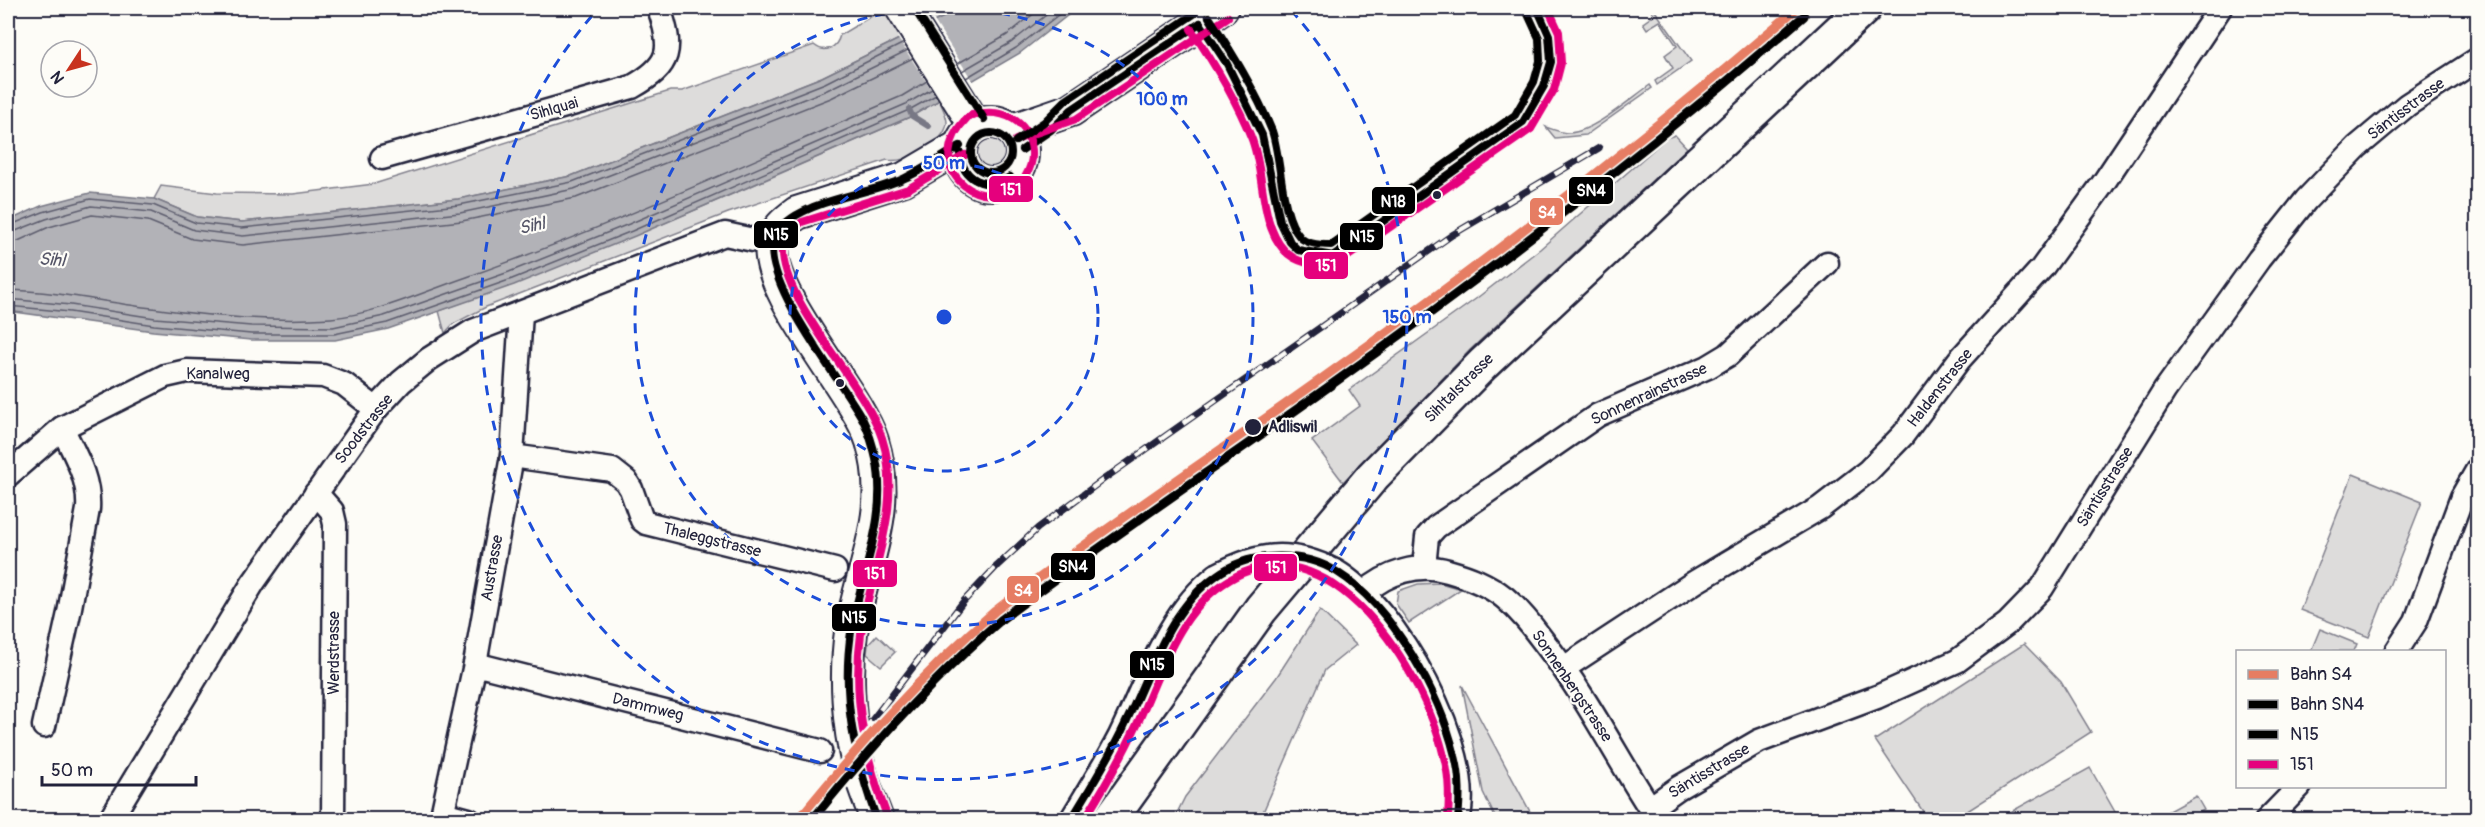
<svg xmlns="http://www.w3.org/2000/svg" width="2485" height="827" font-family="Pangolin,sans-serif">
	<rect width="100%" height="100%" fill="#fdfcf7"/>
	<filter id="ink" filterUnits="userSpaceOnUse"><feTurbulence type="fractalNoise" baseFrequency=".0167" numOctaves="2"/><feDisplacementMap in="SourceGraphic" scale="12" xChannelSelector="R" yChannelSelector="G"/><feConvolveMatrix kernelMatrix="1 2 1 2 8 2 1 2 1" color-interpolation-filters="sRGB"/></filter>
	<g filter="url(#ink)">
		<g fill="#dddcdb" stroke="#807f8b" stroke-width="1.5">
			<path d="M885 8H958L950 14 822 77 571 176 458 199 242 222 197 217 154 199 161 186 217 193 293 194 374 184 670 91H682L814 45C825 54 837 48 840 35Z"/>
			<polygon points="1650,8 1653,8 1691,61 1657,85 1655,81 1673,68 1665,55 1677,46 1660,21 1647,29 1643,23 1654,15"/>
			<path d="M1650 85 1652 88 1586 135 1555 138 1546 127C1554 130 1561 133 1569 133 1593 132 1630 99 1650 85Z"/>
			<path d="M939 100C942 107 947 115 947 123 945 144 906 164 887 160L728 213 486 307 453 324 445 333 439 311C600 254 756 184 912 116Z"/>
			<polygon points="1675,135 1687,148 1470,350 1343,482 1312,441 1360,406 1349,390 1477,298 1540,249 1644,158 1667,138"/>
			<circle cx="991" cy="153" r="14"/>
			<polygon points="2353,474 2422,502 2369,637 2300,610"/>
			<polygon points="1440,583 1461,589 1409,623 1396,604 1398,591 1418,584"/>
			<polygon points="1320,610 1356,645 1325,670 1260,819 1174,819 1185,797 1276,678"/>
			<polygon points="2320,629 2357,644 2354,651 2311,651"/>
			<polygon points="877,635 895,652 881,666 867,654 868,645"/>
			<polygon points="2024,644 2061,682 2091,732 1955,819 1928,819 1875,740"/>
			<polygon points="1462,685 1534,819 1496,819 1483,792"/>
			<polygon points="2090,768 2119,819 1998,819"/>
			<polygon points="2196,796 2204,810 2187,819 2154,819"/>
		</g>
		<polygon fill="#b2b2b7" stroke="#787885" stroke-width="1.5" points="958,8 1077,8 1020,53 912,116 635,236 514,285 388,329 335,340 251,340 153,331 8,311 8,221 41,206 90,193 154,199 197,217 242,222 458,199 571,176 822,77 950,14"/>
		<polygon fill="#fdfcf7" points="933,19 974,83 940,103 897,37"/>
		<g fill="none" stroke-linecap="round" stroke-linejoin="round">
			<g stroke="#5c5c6d" stroke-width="1.5">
				<polyline points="957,64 1007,35 1041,8"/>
				<polyline points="962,71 1012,42 1055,8"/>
				<polyline points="966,78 1016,48 1067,8"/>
				<polyline points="8,226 43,212 90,199 153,205 196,223 242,228 459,205 572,182 825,83 904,43"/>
				<polyline points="8,234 46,219 91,206 151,212 194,230 243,236 460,213 574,189 827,90 908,50"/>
				<polyline points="8,243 18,241 49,227 92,215 148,221 192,239 243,245 462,221 576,198 831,98 913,58"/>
				<path d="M8 290C56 291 104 302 152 308 207 316 276 322 331 318 377 314 423 292 467 277 615 225 758 158 902 96L927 81"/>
				<polyline points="8,299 71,305 155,318 251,326 333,327 384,316 509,272 629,224 906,104 932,89"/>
				<polyline points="8,306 70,312 154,325 251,334 334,334 387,323 512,279 632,231 909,110 936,95"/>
			</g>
			<polyline stroke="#787885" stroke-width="6" points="909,109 912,116 928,126"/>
			<defs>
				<g id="street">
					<path d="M1200 23C1223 58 1251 96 1263 136 1272 168 1271 217 1291 243 1301 255 1319 256 1334 256"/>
					<path d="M1523 122C1549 79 1563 55 1537 8"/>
					<path d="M382 158 632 87C672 65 673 49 659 8"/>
					<polyline points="512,456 612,470 626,481 631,489 642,520 646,523 835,570"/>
					<polyline points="8,475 62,428 165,376 187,371 323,376 344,384 376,409"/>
					<polyline points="316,493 332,511 335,524 333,820"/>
					<polyline points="1424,567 1427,537 1436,527 1598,415 1708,367 1728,355 1827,263"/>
					<path d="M1335 571C1395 605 1477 751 1458 820"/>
					<path d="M1364 593C1386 573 1419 562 1448 571 1469 577 1488 584 1505 598 1522 612 1534 629 1547 646 1589 700 1619 762 1657 819"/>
					<polyline points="2396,652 2416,621 2462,497 2478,469"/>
					<polyline points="475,664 820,751"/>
					<polyline points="1564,668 1695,582 1820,508 1868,471 1903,435 1959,360 2042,268 2102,185 2220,8"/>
					<path d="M44 726 69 613 88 509C90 479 75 455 62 428"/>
					<polyline points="1650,808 1678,788 1759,741 1877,697 1957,661 2008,623 2042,588 2165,390 2259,259 2306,200 2357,147 2407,105 2478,59"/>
					<polyline points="443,813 469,820"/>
					<polyline points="110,820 253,583 376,409 401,382 429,359 473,331 725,234 772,244"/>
					<polyline points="441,820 475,664 512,456 521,313"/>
					<path d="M1071 820C1088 792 1105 765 1120 736 1148 679 1166 615 1217 575"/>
					<polyline points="2267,820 2300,786"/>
				</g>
				<g id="secondary">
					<polyline points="902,8 975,125"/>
					<circle cx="991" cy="153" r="31"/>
					<polyline points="1013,130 1071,110 1222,8"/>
					<path d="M877 820C871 803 863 786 859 768 848 725 845 676 851 632 862 564 894 512 872 441 856 391 763 291 772 244 775 230 786 221 797 213L904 179 960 146"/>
				</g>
				<polyline id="primary" points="1110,820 1261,609 1373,476 1483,364 1864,8"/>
			</defs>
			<use href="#street" stroke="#22223b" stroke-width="27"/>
			<use href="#secondary" stroke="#22223b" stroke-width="36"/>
			<use href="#primary" stroke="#22223b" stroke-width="38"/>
			<use href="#street" stroke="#fdfcf7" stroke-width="22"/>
			<use href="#secondary" stroke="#fdfcf7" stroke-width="32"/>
			<use href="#primary" stroke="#fdfcf7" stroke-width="33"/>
			<defs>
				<polyline id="rail" points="863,732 963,602 997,566 1038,528 1104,479 1452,235 1599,148"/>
			</defs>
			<use href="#rail" stroke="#22223b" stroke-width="7"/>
			<use href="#rail" stroke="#fdfcf7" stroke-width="4.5" stroke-dasharray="14" stroke-linecap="butt"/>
			<defs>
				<path id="street-bridge" d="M1217 575C1259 552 1291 549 1335 571"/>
			</defs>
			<use href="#street-bridge" stroke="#22223b" stroke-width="27" stroke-linecap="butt"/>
			<use href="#street-bridge" stroke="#fdfcf7" stroke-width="22"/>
			<defs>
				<g id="bus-1">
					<polyline points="1200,23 1227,64 1262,135 1280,221 1290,242 1298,250 1334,256 1523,122 1544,86 1551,62 1549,35 1537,8"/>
					<polyline points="1022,150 1051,130 1071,110 1200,23"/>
					<path d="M960 153C963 181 986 190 1010 177"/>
					<path d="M960 153C960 179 989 193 1010 177"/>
					<path d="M877 820C855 759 841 697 851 632 860 575 889 518 876 459 873 445 869 432 863 420 843 382 755 276 775 236 793 200 871 195 905 178 924 169 942 157 960 146"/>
					<path d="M1071 820C1091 787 1111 755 1127 720 1152 669 1168 610 1217 575 1231 565 1249 558 1267 557 1291 555 1317 559 1337 572 1393 607 1440 694 1455 756 1461 778 1460 798 1458 820"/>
				</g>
				<g id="bus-2">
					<path d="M1191 29C1214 63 1236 99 1251 137 1265 170 1259 223 1284 250 1296 264 1316 265 1334 266L1531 129 1554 90 1561 63 1559 32 1548 8"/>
					<path d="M967 118C948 137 940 166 965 186 974 193 985 196 996 194 1051 187 1043 98 972 115"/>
					<polyline points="1016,140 1076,119 1228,17"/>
					<path d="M887 816C865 757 852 697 861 634 871 568 904 506 882 438 865 384 779 299 783 247 783 236 794 228 802 222L908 189 965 155"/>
					<path d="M1084 820C1104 788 1123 755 1139 720 1161 672 1177 615 1223 584 1328 511 1427 675 1445 761 1450 781 1449 799 1448 819"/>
				</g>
				<g id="bus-3">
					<polyline points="914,8 984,119"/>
					<path d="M1209 17C1232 53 1256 91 1272 131 1282 160 1280 215 1300 237 1306 244 1322 245 1331 245L1515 115 1534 82 1540 61 1539 38 1527 12"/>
					<circle cx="991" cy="153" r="20"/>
					<polyline points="1016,141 1044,122 1065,101 1194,14"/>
				</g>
			</defs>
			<use href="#bus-1" stroke="#fdfcf7" stroke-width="12"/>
			<use href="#bus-2" stroke="#fdfcf7" stroke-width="12"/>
			<use href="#bus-3" stroke="#fdfcf7" stroke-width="12"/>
			<use href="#bus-1" stroke="#000" stroke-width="8"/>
			<use href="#bus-2" stroke="#e5007d" stroke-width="8"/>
			<use href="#bus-3" stroke="#000" stroke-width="8"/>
			<defs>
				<path id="rail-1" d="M798 820C859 745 922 674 995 611 1102 529 1215 455 1324 377 1487 261 1645 139 1797 8"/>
				<path id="rail-2" d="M812 820C870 748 931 680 1002 619 1109 538 1221 464 1331 385 1494 269 1652 147 1804 16"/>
			</defs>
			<use href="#rail-1" stroke="#fdfcf7" stroke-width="14"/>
			<use href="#rail-2" stroke="#fdfcf7" stroke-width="14"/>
			<use href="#rail-1" stroke="#e67d63" stroke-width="9"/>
			<use href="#rail-2" stroke="#000" stroke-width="9"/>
		</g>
	</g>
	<g fill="none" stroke="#1d4ed8" stroke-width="3" stroke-dasharray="10 8">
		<circle cx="944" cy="317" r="154"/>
		<circle cx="944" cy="317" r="309"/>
		<path d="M1291 10A463 463 0 1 1 597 10"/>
	</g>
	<g fill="#22223b" stroke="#fdfcf7" stroke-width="2">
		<circle cx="1437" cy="195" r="5"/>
		<circle cx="840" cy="383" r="5"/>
		<circle cx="1253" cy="427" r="9"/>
	</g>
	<g text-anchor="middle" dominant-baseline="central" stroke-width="4.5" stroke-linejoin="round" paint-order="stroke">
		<g font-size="16" fill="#22223b" stroke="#fdfcf7">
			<text transform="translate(554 109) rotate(-16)">Sihlquai</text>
			<text transform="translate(2406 109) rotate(-37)">Säntisstrasse</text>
			<text x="218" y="374">Kanalweg</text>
			<text transform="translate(1459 388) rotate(-45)">Sihltalstrasse</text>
			<text transform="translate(1940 388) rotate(-52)">Haldenstrasse</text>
			<text transform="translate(1649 394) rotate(-25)">Sonnenrainstrasse</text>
			<text transform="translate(364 429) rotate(-52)">Soodstrasse</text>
			<text transform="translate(2105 487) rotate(-58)">Säntisstrasse</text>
			<text transform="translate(712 540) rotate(14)">Thaleggstrasse</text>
			<text transform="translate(492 568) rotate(-80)">Austrasse</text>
			<text transform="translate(334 653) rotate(-90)">Werdstrasse</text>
			<text transform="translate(1572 686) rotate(56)">Sonnenbergstrasse</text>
			<text transform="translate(648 707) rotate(14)">Dammweg</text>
			<text transform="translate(1709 771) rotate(-31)">Säntisstrasse</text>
		</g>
		<g font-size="16" font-weight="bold" fill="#22223b" stroke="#fdfcf7" text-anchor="start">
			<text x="1268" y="427">Adliswil</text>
		</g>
		<g font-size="18" font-style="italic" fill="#545466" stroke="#fdfcf7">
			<text transform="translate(532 226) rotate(-12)">Sihl</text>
			<text transform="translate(52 260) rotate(4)">Sihl</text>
		</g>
	</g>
	<circle cx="944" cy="317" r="9" fill="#1d4ed8" stroke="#fdfcf7" stroke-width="3"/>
	<g font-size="18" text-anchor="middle" font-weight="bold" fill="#1d4ed8" stroke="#fdfcf7" stroke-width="4.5" stroke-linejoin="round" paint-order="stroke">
		<text x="1162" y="105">100 m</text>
		<text x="944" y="169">50 m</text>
		<text x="1407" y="323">150 m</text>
	</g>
	<g stroke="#fdfcf7" stroke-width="2">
		<rect x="988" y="175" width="46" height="28" rx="6" fill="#e5007d"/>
		<rect x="1568" y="176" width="46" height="29" rx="6" fill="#000"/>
		<rect x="1371" y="186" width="45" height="29" rx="6" fill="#000"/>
		<rect x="1529" y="197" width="35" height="29" rx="6" fill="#e67d63"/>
		<rect x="753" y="220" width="46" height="29" rx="6" fill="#000"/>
		<rect x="1339" y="222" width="45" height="29" rx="6" fill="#000"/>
		<rect x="1303" y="251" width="46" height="29" rx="6" fill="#e5007d"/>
		<rect x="1050" y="552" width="46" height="29" rx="6" fill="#000"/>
		<rect x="1253" y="553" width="45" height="29" rx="6" fill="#e5007d"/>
		<rect x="852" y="559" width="46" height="29" rx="6" fill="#e5007d"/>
		<rect x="1006" y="575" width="34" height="29" rx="6" fill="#e67d63"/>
		<rect x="831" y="603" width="46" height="29" rx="6" fill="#000"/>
		<rect x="1129" y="650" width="46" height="29" rx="6" fill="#000"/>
	</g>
	<g font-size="16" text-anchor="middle" font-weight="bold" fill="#fff">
		<text x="1011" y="195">151</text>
		<text x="1591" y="196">SN4</text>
		<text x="1393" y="207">N18</text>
		<text x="1547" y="218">S4</text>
		<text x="776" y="240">N15</text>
		<text x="1362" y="242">N15</text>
		<text x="1326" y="271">151</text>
		<text x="1073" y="572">SN4</text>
		<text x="1276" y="573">151</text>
		<text x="875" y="579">151</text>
		<text x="1023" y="596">S4</text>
		<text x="854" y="623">N15</text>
		<text x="1152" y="670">N15</text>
	</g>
	<rect width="2485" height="827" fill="none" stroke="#fdfcf7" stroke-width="30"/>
	<rect x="15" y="15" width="2455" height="797" fill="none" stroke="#22223b" stroke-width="2" filter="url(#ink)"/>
	<rect x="2236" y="650" width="210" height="138" fill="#fdfcf7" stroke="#a5a5ac" stroke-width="1.5"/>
	<rect x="2248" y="670" width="30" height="9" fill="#e67d63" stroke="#a5a5ac" stroke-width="1.5"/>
	<text x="2290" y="680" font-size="18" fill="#22223b">Bahn S4</text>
	<rect x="2248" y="700" width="30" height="9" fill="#000000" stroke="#a5a5ac" stroke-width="1.5"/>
	<text x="2290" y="710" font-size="18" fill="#22223b">Bahn SN4</text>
	<rect x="2248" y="730" width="30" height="9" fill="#000000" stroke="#a5a5ac" stroke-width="1.5"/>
	<text x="2290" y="740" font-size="18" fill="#22223b">N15</text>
	<rect x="2248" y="760" width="30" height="9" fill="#e5007d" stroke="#a5a5ac" stroke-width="1.5"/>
	<text x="2290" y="770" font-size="18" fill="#22223b">151</text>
	<g transform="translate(69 69) rotate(234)"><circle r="28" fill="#fdfcf7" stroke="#a5a5ac" stroke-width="1.5"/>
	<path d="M0-4.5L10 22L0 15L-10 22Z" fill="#c8321e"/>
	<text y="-9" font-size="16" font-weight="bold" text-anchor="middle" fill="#22223b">N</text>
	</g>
	<path d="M42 776v9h154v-9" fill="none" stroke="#22223b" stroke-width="3"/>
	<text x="51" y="776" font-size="18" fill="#22223b" stroke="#fdfcf7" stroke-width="4.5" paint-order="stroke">50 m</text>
</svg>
